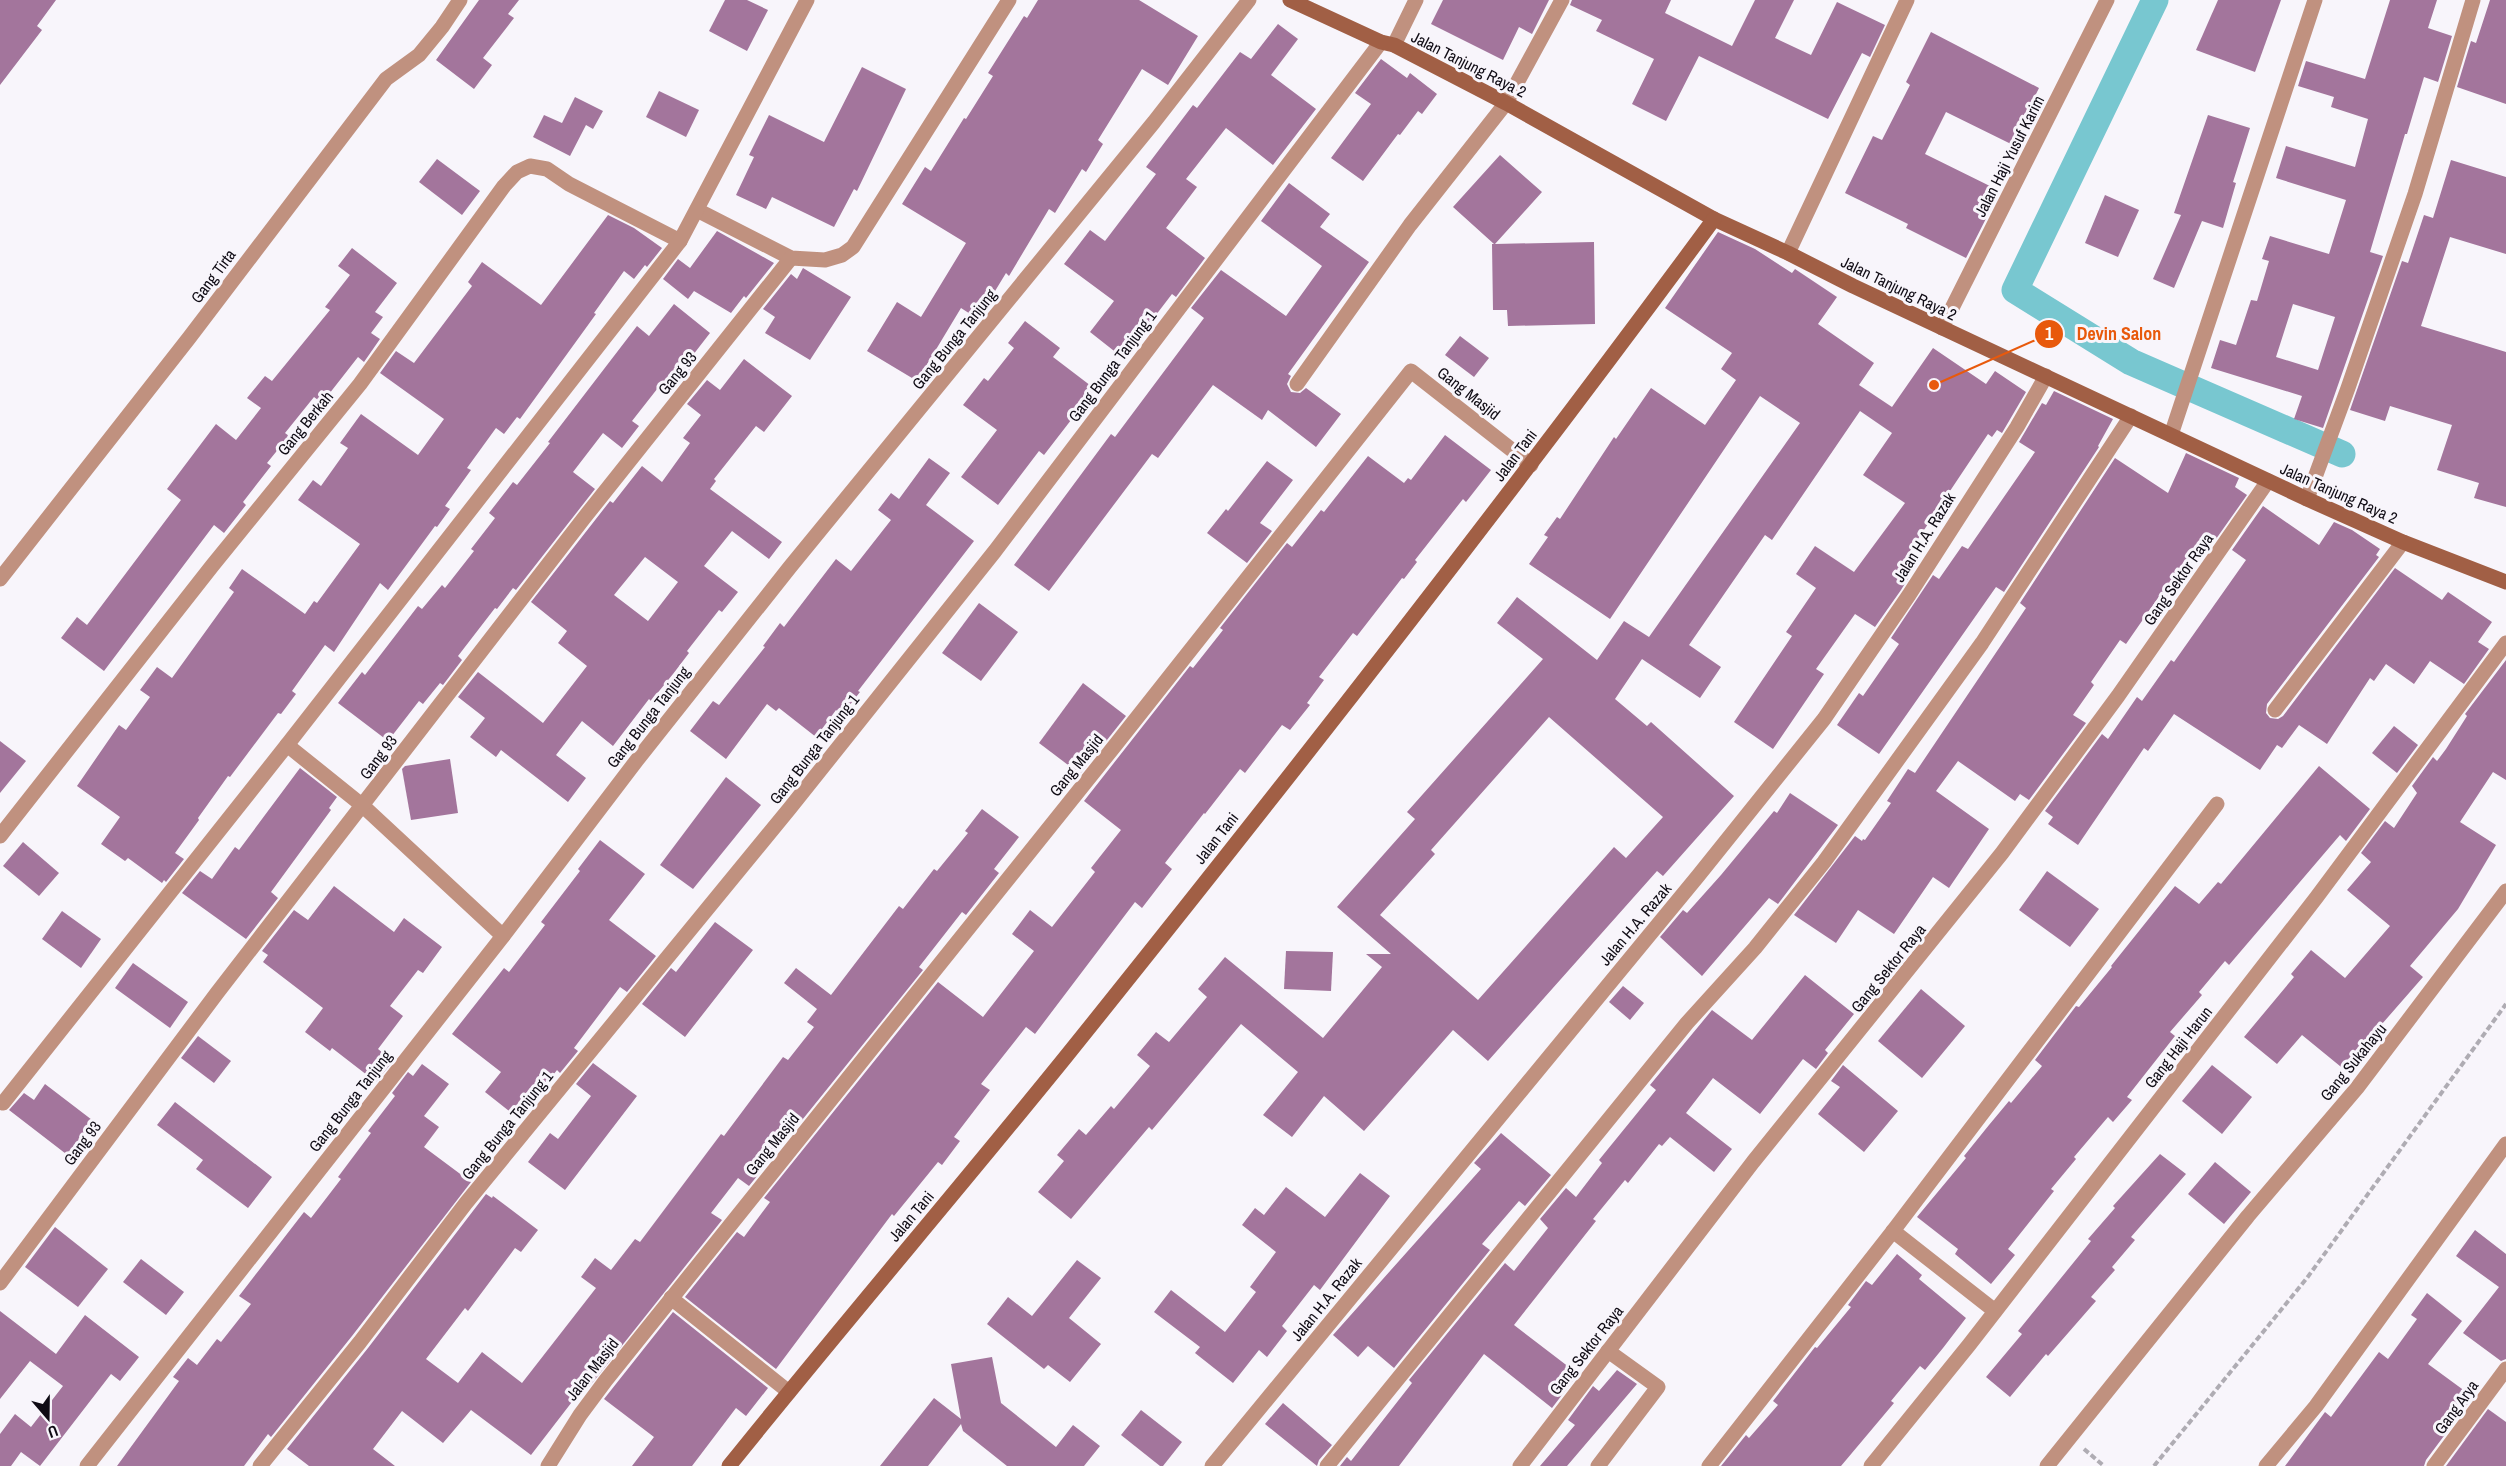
<svg xmlns="http://www.w3.org/2000/svg" width="2506" height="1466" font-family="'Archivo Narrow',sans-serif">
	<rect width="100%" height="100%" fill="#f8f5fb"/>
	<g fill="none" stroke-linecap="round" stroke-linejoin="round">
		<polyline stroke="#78c7d0" stroke-width="27" points="2155,0 2015,290 2131,362 2342,454"/>
	</g>
	<g fill="#a3759c" fill-rule="evenodd">
		<polygon points="0,0 56,0 37,26 42,30 0,85"/>
		<polygon points="479,0 519,0 508,14 514,18 483,58 492,65 474,89 436,60"/>
		<polygon points="725,0 747,0 768,10 747,51 709,31"/>
		<polygon points="1038,0 1139,0 1198,36 1168,85 1142,69 1098,140 1103,144 1086,172 1082,169 1055,213 1049,209 1009,276 1006,273 978,319 961,308 917,381 867,351 897,302 921,317 966,243 902,204 925,167 931,171 964,118 966,119 993,76 988,73 1024,16 1027,18"/>
		<polygon points="1443,0 1549,0 1532,34 1519,27 1503,60 1431,24"/>
		<polygon points="1572,0 1671,0 1665,13 1732,46 1755,0 1794,0 1775,38 1811,55 1837,2 1885,25 1870,57 1862,53 1828,119 1699,56 1666,121 1632,104 1654,59 1596,31 1602,20 1570,5"/>
		<polygon points="2218,0 2281,0 2255,72 2196,50"/>
		<path d="M2390 0H2437L2428 28 2452 36 2438 82 2424 77 2407 134H2405L2370 252 2383 256 2323 428 2294 419 2302 396 2211 368 2220 340 2236 345 2251 300 2257 301 2269 261 2262 259 2270 236 2329 254 2346 200 2276 178 2286 146 2355 167 2368 119 2331 107 2334 97 2298 86 2306 61 2365 79ZM2293 304 2335 317 2318 370 2276 357Z"/>
		<polygon points="2490,0 2506,0 2506,104 2457,87 2471,41 2476,43"/>
		<polygon points="1278,24 1298,39 1271,75 1316,109 1273,165 1226,128 1186,179 1197,187 1166,228 1205,258 1176,297 1172,294 1123,358 1090,332 1114,301 1064,264 1090,230 1105,241 1156,174 1146,167 1193,105 1197,108 1240,52 1251,59"/>
		<polygon points="1931,32 2039,88 2011,144 1946,112 1925,154 2000,191 1966,258 1906,228 1908,224 1845,193 1873,136 1882,140 1910,85 1906,82"/>
		<polygon points="1381,59 1407,78 1410,73 1437,94 1422,114 1418,111 1400,135 1398,134 1363,181 1331,158 1371,104 1355,93"/>
		<polygon points="862,67 906,89 857,191 854,189 834,227 772,197 766,209 736,195 754,157 749,155 769,115 824,142"/>
		<polygon points="659,91 699,110 686,137 646,117"/>
		<polygon points="575,97 603,111 593,129 586,125 570,156 533,137 544,115 562,123"/>
		<polygon points="2208,115 2250,128 2233,182 2236,183 2223,228 2202,221 2174,288 2153,279 2181,215 2174,213"/>
		<polygon points="1500,155 1542,192 1495,244 1594,242 1595,324 1508,326 1507,310 1493,310 1492,244 1494,244 1453,207"/>
		<polygon points="437,159 480,191 462,215 419,182"/>
		<polygon points="2451,160 2506,177 2506,254 2450,237 2421,326 2506,352 2506,507 2474,498 2479,483 2437,470 2452,425 2390,406 2385,421 2350,410 2402,261 2408,263 2424,215 2433,218"/>
		<polygon points="1289,183 1330,214 1320,227 1369,262 1288,374 1291,376 1287,384 1291,392 1300,393 1306,388 1341,414 1316,447 1268,410 1262,420 1213,385 1158,458 1152,454 1049,591 1014,565 1111,434 1115,437 1204,318 1191,308 1221,270 1286,316 1322,266 1261,221"/>
		<polygon points="2105,195 2139,210 2118,257 2085,243"/>
		<polygon points="608,215 634,228 662,248 647,267 645,265 634,279 624,271 594,313 596,314 520,419 517,417 504,434 496,428 467,468 471,470 445,506 450,509 437,527 435,526 388,590 380,583 334,652 325,645 292,691 296,694 281,714 278,713 230,777 228,776 198,818 199,820 175,853 184,859 166,882 164,880 162,883 128,858 125,861 101,844 120,817 77,786 119,725 126,730 150,697 140,690 157,667 172,678 234,592 229,588 242,569 305,614 314,601 317,603 360,544 298,500 313,480 321,486 348,448 340,443 361,414 418,455 444,419 380,373 396,351 414,363 472,286 468,282 482,262 541,305"/>
		<polygon points="717,231 774,263 746,298 744,296 731,313 694,291 688,299 663,279 678,259 690,268"/>
		<path d="M1718 232 1755 249 1792 273 1795 269 1837 297 1818 324 1874 363 1859 385 1892 407 1933 348 1986 384 1995 371 2026 392 2002 433 1997 430 1992 437 1988 434 1906 557 1917 564 1901 590 1875 627 1855 614 1816 669 1824 674 1773 749 1734 722 1792 636 1786 632 1816 588 1796 574 1815 546 1854 572 1905 503 1863 475 1892 433 1860 411 1772 540 1765 535 1689 645 1721 667 1700 698 1642 659 1615 699 1647 726 1651 722 1734 796 1663 876 1657 871 1488 1061 1453 1030 1364 1131 1324 1096 1292 1137 1263 1115 1298 1072 1241 1024 1152 1130 1149 1127 1071 1219 1038 1192 1064 1161 1057 1155 1079 1129 1086 1135 1111 1106 1114 1109 1150 1066 1137 1055 1156 1032 1169 1042 1207 997 1198 989 1225 957 1323 1038 1382 967 1366 954H1391L1337 907 1415 819 1407 812 1543 659 1497 623 1517 597 1597 660 1624 621 1649 637 1800 423 1760 396 1610 619 1529 564 1548 537 1544 535 1557 517 1560 519 1614 437 1616 439 1651 388 1705 425 1736 380 1721 369 1732 353 1665 308ZM1549 717 1663 817 1626 858 1614 847 1478 1000 1380 915 1435 854 1431 850Z"/>
		<polygon points="352,248 397,283 375,312 383,317 371,333 380,339 364,362 358,357 322,403 314,397 285,433 289,436 267,463 271,466 243,502 246,505 224,533 214,525 104,671 61,638 77,617 87,625 181,500 167,489 216,424 236,440 261,408 247,398 265,376 272,381 330,310 325,307 350,275 338,266"/>
		<polygon points="803,268 851,297 810,360 765,333 775,317 763,309 791,274 797,279"/>
		<polygon points="674,304 710,333 686,364 691,368 672,392 661,384 632,421 639,426 622,448 603,433 573,472 595,489 516,590 513,588 497,609 495,608 458,656 462,660 443,685 440,683 423,704 419,701 388,741 338,703 362,672 365,675 418,606 422,609 442,585 445,588 474,551 471,549 495,518 489,513 513,482 517,485 550,443 548,442 637,326 649,336"/>
		<polygon points="1025,321 1060,348 1053,357 1095,389 1044,455 1039,451 998,505 961,477 997,430 963,405 984,378 988,381 1014,348 1008,343"/>
		<polygon points="1460,336 1489,358 1474,377 1445,355"/>
		<path d="M744 359 792 396 764 432 756 426 714 479 716 481 710 489 782 542 769 559 732 531 704 566 738 592 722 612 719 610 687 651 689 653 673 674 651 701 649 699 613 746 582 721 556 755 586 778 568 802 501 750 496 757 470 737 485 718 458 697 478 672 543 723 587 666 558 643 567 631 531 602 610 501 613 503 642 466 662 482 690 443 683 438 701 415 687 404 707 380 720 390ZM645 557 678 582 648 621 614 595Z"/>
		<polygon points="2054,391 2113,419 2098,446 2099,447 2004,592 1996,587 1879,754 1837,725 1859,693 1863,696 1899,644 1891,638 1933,575 1939,579 1962,546 1968,549 2035,452 2019,442 2042,403 2046,405"/>
		<polygon points="1445,435 1491,470 1466,502 1463,499 1415,560 1417,562 1404,579 1402,578 1357,636 1353,633 1319,677 1324,680 1307,703 1310,705 1290,730 1282,725 1245,773 1240,769 1205,814 1204,813 1165,863 1172,869 1142,908 1135,902 1035,1034 1026,1027 981,1084 990,1090 954,1137 960,1141 942,1165 938,1162 894,1216 892,1214 776,1369 685,1297 737,1232 744,1237 770,1202 764,1198 938,982 983,1017 1034,951 1012,934 1030,910 1052,927 1095,872 1091,868 1121,830 1084,801 1190,666 1193,668 1223,630 1220,628 1287,543 1292,547 1321,510 1324,512 1368,456 1404,483 1408,478 1411,480"/>
		<polygon points="2186,453 2239,478 2235,487 2247,495 2216,539 2210,535 2166,599 2160,595 2126,644 2120,640 2091,682 2094,685 2073,715 2086,723 2029,800 2020,794 2015,801 1958,761 1936,791 1989,829 1949,888 1933,877 1894,934 1858,910 1836,943 1794,915 1855,836 1862,841 1863,839 1865,840 1891,803 1887,801 1908,769 1915,773 2026,608 2020,603 2115,458 2168,493"/>
		<polygon points="929,458 950,473 926,505 974,541 858,691 860,692 842,715 836,710 816,737 779,708 776,711 767,704 726,759 690,731 713,701 719,705 765,647 763,646 780,623 784,627 836,559 851,571 891,520 878,510 891,493 899,499"/>
		<polygon points="1267,461 1293,480 1260,523 1272,531 1247,563 1207,533 1226,509 1228,511"/>
		<polygon points="2263,506 2319,545 2334,522 2352,530 2380,549 2376,555 2379,557 2267,704 2266,713 2270,718 2278,719 2283,716 2395,568 2442,600 2448,592 2492,622 2478,642 2489,649 2464,684 2430,661 2414,684 2386,664 2374,681 2370,678 2327,744 2299,725 2282,748 2277,745 2260,770 2174,714 2148,751 2144,748 2078,845 2048,824 2053,817 2045,811 2102,734 2108,739 2137,697 2142,701 2171,660 2174,662 2246,560 2232,550"/>
		<polygon points="979,603 1018,632 981,681 942,653"/>
		<polygon points="2506,660 2506,780 2493,772 2460,822 2496,845 2458,909 2410,966 2423,977 2368,1040 2371,1042 2346,1071 2302,1035 2277,1064 2244,1037 2294,977 2291,974 2311,950 2345,978 2390,926 2347,890 2371,862 2361,853 2385,821 2394,828 2417,793 2412,786 2433,757 2437,761 2446,749 2467,716 2465,714"/>
		<polygon points="1083,683 1126,716 1080,774 1039,743"/>
		<polygon points="2394,726 2418,745 2397,773 2372,753"/>
		<polygon points="0,741 26,761 0,793"/>
		<polygon points="450,759 458,813 411,820 402,769 405,766"/>
		<polygon points="2319,766 2370,809 2346,841 2340,835 2229,965 2225,961 2199,992 2202,995 2170,1032 2175,1036 2127,1097 2132,1100 2113,1122 2108,1117 2074,1157 2076,1159 2051,1189 2054,1191 2008,1249 2015,1255 1991,1284 1955,1254 1958,1249 1917,1217 1966,1158 1964,1156 1989,1125 2009,1101 2011,1103 2042,1066 2035,1060 2076,1006 2079,1007 2112,967 2111,966 2175,886 2199,904 2218,882 2221,884"/>
		<polygon points="300,768 337,797 329,808 331,810 271,892 278,898 246,939 182,893 200,871 212,879 235,847 239,850"/>
		<polygon points="726,777 761,805 693,889 660,865"/>
		<polygon points="1790,793 1838,825 1778,904 1769,898 1702,976 1660,937 1683,910 1687,913 1721,875 1774,811 1777,813"/>
		<polygon points="982,809 1019,837 994,869 999,873 966,915 962,912 919,967 923,970 749,1186 738,1178 711,1213 722,1220 589,1387 585,1385 531,1455 471,1410 443,1443 402,1411 373,1449 395,1466 309,1466 287,1449 368,1348 486,1194 492,1198 493,1196 538,1230 521,1252 515,1248 468,1311 465,1308 426,1359 458,1383 482,1352 522,1383 596,1288 581,1277 595,1258 611,1270 635,1239 640,1242 721,1134 724,1136 783,1057 788,1060 814,1027 807,1022 817,1009 784,983 796,968 831,995 899,906 903,909 934,869 937,871 968,833 965,831"/>
		<polygon points="600,840 645,874 609,920 656,956 627,992 620,987 574,1048 578,1051 560,1073 557,1070 519,1119 485,1092 501,1072 452,1034 504,968 509,972 545,925 541,922 580,871 578,869"/>
		<polygon points="23,842 59,873 39,896 3,866"/>
		<polygon points="2047,871 2099,909 2070,947 2019,910"/>
		<polygon points="334,886 394,932 404,918 442,947 423,973 418,970 390,1006 403,1016 378,1049 393,1061 376,1082 332,1048 330,1051 305,1032 323,1008 263,962 268,955 262,951 294,910 308,920"/>
		<polygon points="62,911 101,939 81,968 42,939"/>
		<polygon points="715,922 753,950 685,1037 642,1004 671,968 676,972"/>
		<polygon points="1286,951 1333,952 1331,991 1284,989"/>
		<polygon points="133,963 188,1002 170,1028 115,988"/>
		<polygon points="1805,975 1854,1014 1825,1050 1828,1053 1816,1069 1803,1059 1760,1114 1713,1078 1686,1113 1732,1149 1714,1172 1670,1137 1662,1146 1659,1144 1628,1183 1625,1180 1593,1219 1596,1221 1514,1325 1578,1374 1552,1408 1484,1354 1399,1466 1340,1466 1347,1457 1351,1461 1412,1383 1409,1380 1505,1263 1514,1271 1548,1228 1540,1219 1566,1188 1576,1197 1602,1163 1599,1160 1656,1090 1650,1085 1712,1010 1752,1040"/>
		<polygon points="1623,986 1644,1003 1630,1020 1609,1002"/>
		<polygon points="1921,989 1965,1026 1922,1078 1878,1041"/>
		<polygon points="198,1036 231,1061 214,1083 181,1058"/>
		<polygon points="593,1063 637,1096 565,1190 528,1162 550,1133 558,1139 591,1096 576,1084"/>
		<polygon points="422,1064 449,1084 424,1116 439,1127 424,1147 471,1182 352,1336 271,1437 268,1434 244,1466 117,1466 179,1381 173,1377 188,1358 197,1365 217,1339 221,1342 251,1304 239,1296 304,1212 311,1218 341,1179 338,1177 371,1133 368,1131 395,1096 392,1093 408,1072 413,1076"/>
		<polygon points="1843,1065 1898,1111 1864,1152 1818,1114 1840,1087 1831,1081"/>
		<polygon points="2212,1065 2252,1097 2222,1134 2182,1101"/>
		<polygon points="45,1084 96,1123 70,1157 9,1110 24,1093 34,1100"/>
		<polygon points="175,1102 272,1177 248,1208 196,1169 203,1160 157,1125"/>
		<polygon points="1501,1133 1551,1175 1525,1206 1519,1201 1482,1244 1490,1250 1394,1368 1368,1346 1358,1357 1333,1335 1481,1169 1474,1163"/>
		<polygon points="2160,1154 2186,1174 2131,1237 2135,1240 2112,1267 2115,1270 2091,1297 2096,1301 2048,1356 2046,1354 2010,1397 1986,1377 2022,1334 2018,1331 2091,1241 2088,1239 2115,1208 2113,1206"/>
		<polygon points="2215,1162 2251,1192 2224,1224 2188,1194"/>
		<polygon points="1360,1173 1390,1196 1320,1290 1314,1285 1282,1326 1287,1331 1267,1357 1259,1350 1233,1383 1195,1353 1200,1347 1154,1312 1171,1290 1225,1332 1256,1292 1250,1287 1276,1252 1242,1225 1255,1208 1264,1215 1286,1187 1325,1217"/>
		<polygon points="55,1227 108,1269 78,1307 25,1267"/>
		<polygon points="2475,1230 2506,1254 2506,1359 2501,1361 2463,1333 2499,1287 2456,1256"/>
		<polygon points="1897,1254 1922,1275 1919,1279 1966,1318 1943,1348 1925,1370 1920,1366 1891,1401 1894,1403 1841,1466 1721,1466 1746,1435 1749,1438 1778,1405 1773,1401 1815,1347 1817,1348 1851,1307 1848,1305 1866,1281 1872,1285"/>
		<polygon points="141,1259 184,1292 166,1315 123,1282"/>
		<polygon points="1077,1260 1101,1278 1069,1318 1101,1344 1070,1382 1048,1365 1044,1369 987,1324 1008,1297 1032,1316"/>
		<polygon points="2427,1293 2462,1321 2428,1364 2473,1397 2426,1460 2424,1466 2285,1466 2325,1412 2331,1417 2379,1352 2388,1359 2417,1319 2411,1315"/>
		<polygon points="0,1311 56,1354 85,1315 139,1357 120,1381 111,1374 40,1466 21,1452 11,1466 0,1466 0,1434 15,1414 31,1427 63,1386 30,1361 0,1399"/>
		<polygon points="673,1312 768,1388 746,1416 736,1408 692,1466 632,1466 654,1437 604,1399"/>
		<polygon points="992,1357 1001,1403 1056,1447 1073,1425 1100,1446 1084,1466 1007,1466 963,1431 961,1424 928,1466 880,1466 934,1398 961,1419 951,1364"/>
		<polygon points="1617,1370 1637,1384 1567,1466 1540,1466 1575,1425 1568,1420 1593,1386 1599,1391"/>
		<polygon points="1283,1403 1332,1445 1319,1460 1317,1466 1265,1424"/>
		<polygon points="2488,1409 2506,1422 2506,1466 2446,1466"/>
		<polygon points="1141,1410 1182,1442 1163,1466 1160,1466 1121,1435"/>
	</g>
	<g fill="none" stroke-linecap="round" stroke-linejoin="round">
		<g stroke="#afacb3" stroke-width="4" stroke-dasharray="6 3" stroke-linecap="butt">
			<polyline points="2084,1449 2104,1466"/>
			<polyline points="2154,1466 2307,1278 2506,1004"/>
		</g>
		<g stroke="#c0917f" stroke-width="15">
			<polyline points="1394,45 1416,0"/>
			<polyline points="697,210 791,258 825,260 842,255 853,247 1009,0"/>
			<polyline points="1788,253 1907,0"/>
			<polyline points="1942,328 2107,0"/>
			<polyline points="1297,384 1410,225 1506,103 1562,0"/>
			<polyline points="2171,435 2315,0"/>
			<polyline points="2307,499 2348,388 2415,194 2473,0"/>
			<polyline points="0,579 189,338 386,79 419,55 442,27 460,0"/>
			<polyline points="2275,710 2403,542"/>
			<polyline points="287,745 363,806 503,936"/>
			<polyline points="0,836 212,566 360,384 504,186 517,172 530,166 547,169 569,184 680,241"/>
			<polyline points="3,1103 287,745 680,241 807,0"/>
			<polyline points="1893,1231 1995,1311"/>
			<polyline points="0,1283 217,993 584,518 791,258"/>
			<polyline points="671,1298 789,1392"/>
			<polyline points="87,1466 503,936 637,760 790,567 1154,122 1249,0"/>
			<polyline points="260,1466 360,1342 466,1203 790,808 995,551 1381,42"/>
			<polyline points="548,1466 580,1415 606,1380 1113,748 1411,371 1531,465"/>
			<polyline points="1212,1466 1698,876 1824,719 1909,595 2017,427 2046,376"/>
			<polyline points="1327,1466 1687,1023 1755,948 1824,862 1982,643 2131,416"/>
			<polyline points="1520,1466 1753,1162 2002,853 2118,696 2268,481"/>
			<polyline points="1598,1466 1658,1387 1608,1351"/>
			<polyline points="1709,1466 1893,1231 2217,804"/>
			<polyline points="1871,1466 1969,1345 2316,898 2506,643"/>
			<polyline points="2047,1466 2248,1216 2357,1088 2506,891"/>
			<polyline points="2266,1466 2316,1406 2506,1144"/>
			<polyline points="2434,1466 2506,1369"/>
		</g>
		<g stroke="#a15f45" stroke-width="15">
			<polyline points="1290,0 1381,42 1394,45 1506,103 1714,219 1788,253 1853,286 2307,499 2403,542 2506,582"/>
			<path d="M729 1466C839 1329 953 1196 1064 1059 1286 783 1504 504 1714 219"/>
		</g>
	</g>
	<g text-anchor="middle" dominant-baseline="central" stroke-width="6" stroke-linejoin="round" paint-order="stroke">
		<g font-size="16" fill="#0f0b14" stroke="#f8f5fb">
			<text transform="translate(1469 64) rotate(27)">Jalan Tanjung Raya 2</text>
			<text transform="translate(2009 156) rotate(-63)">Jalan Haji Yusuf Karim</text>
			<text transform="translate(213 276) rotate(-53)">Gang Tirta</text>
			<text transform="translate(1899 288) rotate(26)">Jalan Tanjung Raya 2</text>
			<text transform="translate(954 339) rotate(-51)">Gang Bunga Tanjung</text>
			<text transform="translate(1112 366) rotate(-53)">Gang Bunga Tanjung 1</text>
			<text transform="translate(677 373) rotate(-51)">Gang 93</text>
			<text transform="translate(1469 393) rotate(38)">Gang Masjid</text>
			<text transform="translate(305 423) rotate(-51)">Gang Berkah</text>
			<text transform="translate(1515 455) rotate(-53)">Jalan Tani</text>
			<text transform="translate(2339 493) rotate(24)">Jalan Tanjung Raya 2</text>
			<text transform="translate(1924 537) rotate(-58)">Jalan H.A. Razak</text>
			<text transform="translate(2178 579) rotate(-55)">Gang Sektor Raya</text>
			<text transform="translate(648 717) rotate(-52)">Gang Bunga Tanjung</text>
			<text transform="translate(814 749) rotate(-52)">Gang Bunga Tanjung 1</text>
			<text transform="translate(378 757) rotate(-53)">Gang 93</text>
			<text transform="translate(1076 765) rotate(-51)">Gang Masjid</text>
			<text transform="translate(1216 838) rotate(-52)">Jalan Tani</text>
			<text transform="translate(1635 924) rotate(-50)">Jalan H.A. Razak</text>
			<text transform="translate(1888 968) rotate(-51)">Gang Sektor Raya</text>
			<text transform="translate(2178 1047) rotate(-52)">Gang Haji Harun</text>
			<text transform="translate(2353 1062) rotate(-51)">Gang Sukahayu</text>
			<text transform="translate(350 1101) rotate(-52)">Gang Bunga Tanjung</text>
			<text transform="translate(507 1125) rotate(-51)">Gang Bunga Tanjung 1</text>
			<text transform="translate(82 1143) rotate(-53)">Gang 93</text>
			<text transform="translate(772 1144) rotate(-51)">Gang Masjid</text>
			<text transform="translate(911 1216) rotate(-50)">Jalan Tani</text>
			<text transform="translate(1326 1299) rotate(-51)">Jalan H.A. Razak</text>
			<text transform="translate(1586 1350) rotate(-52)">Gang Sektor Raya</text>
			<text transform="translate(592 1369) rotate(-52)">Jalan Masjid</text>
			<text transform="translate(2456 1407) rotate(-54)">Gang Arya</text>
		</g>
	</g>
	<path fill="none" stroke="#e8590c" stroke-width="2" d="M1934 385L2049 334"/>
	<g fill="#e8590c" stroke="#f8f5fb" stroke-width="2">
		<circle cx="1934" cy="385" r="6"/>
		<circle cx="2049" cy="334" r="15"/>
	</g>
	<g font-size="18" text-anchor="middle" font-weight="bold" fill="#fff">
		<text x="2049" y="340">1</text>
	</g>
	<g font-size="18" text-anchor="middle" font-weight="bold" fill="#e8590c" stroke="#f8f5fb" stroke-width="6" stroke-linejoin="round" paint-order="stroke">
		<text x="2119" y="340">Devin Salon</text>
	</g>
	<g transform="translate(48 1418) rotate(160)" stroke="#f8f5fb" stroke-width="4.5" paint-order="stroke">
	<path d="M0-4.5L10 22L0 15L-10 22Z" fill="#0f0b14"/>
	<text y="-9" font-size="16" font-weight="bold" text-anchor="middle" fill="#0f0b14">U</text>
	</g>
</svg>
